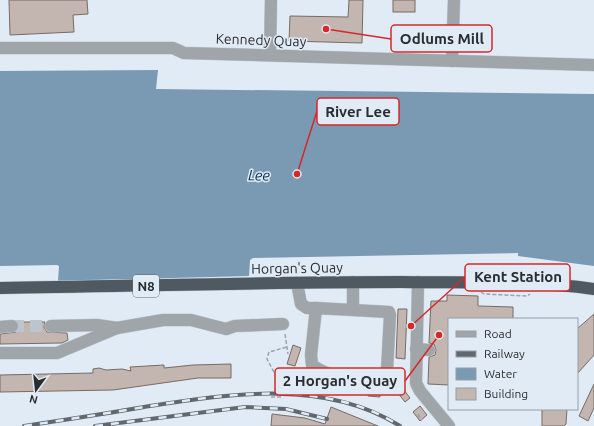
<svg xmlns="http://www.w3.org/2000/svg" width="594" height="426" font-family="Ubuntu,sans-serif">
	<rect width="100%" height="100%" fill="#e0ebf5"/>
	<polygon fill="#7a99b3" points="158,70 156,89 594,94 594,266 518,256 518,253 253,258 250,260 249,276 58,281 59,266 57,265 0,266 0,71"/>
	<g fill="#c3b5af" stroke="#776b65">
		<polygon points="9,0 87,0 88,14 73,15 74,32 10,35"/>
		<polygon points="349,0 363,0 362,43 289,41 290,16 348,17"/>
		<rect x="393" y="0" width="22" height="12"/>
		<polygon points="447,295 478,296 478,306 513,307 513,319 449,319 449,385 428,384 429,357 435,355 436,350 434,344 429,343 431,301 447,301"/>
		<polygon points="398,309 407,309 405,359 396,358"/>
		<polygon points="594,314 594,355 577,374 577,329"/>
		<polygon points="18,322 45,322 44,327 47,332 67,333 68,340 62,343 0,344 0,334 16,332 19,329"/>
		<polygon points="293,345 301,348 295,366 287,364"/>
		<polygon points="231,364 231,378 198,378 113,390 0,392 0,375 93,373 93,369 99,368 106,370 122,369 131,371 130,367 164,365 164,368 193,365"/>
		<polygon points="397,381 410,398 405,402 394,388 394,383"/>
		<polygon points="594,384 594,408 588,421 579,416"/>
		<polygon points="368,388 379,389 380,397 368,396"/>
		<polygon points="420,406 427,415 420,421 413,412"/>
		<polygon points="331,407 378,426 271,426 272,414 305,418 325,424"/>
		<polygon points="542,409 567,409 566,424 564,426 542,426"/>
	</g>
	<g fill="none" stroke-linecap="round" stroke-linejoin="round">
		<polyline stroke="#bbc5ce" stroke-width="12" stroke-dasharray="12 6" stroke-linecap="butt" points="12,326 51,326"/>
		<defs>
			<g id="minor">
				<polyline points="0,48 173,48 184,53 594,65"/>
				<polyline points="270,55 271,0"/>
				<polyline points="452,61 454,0"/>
				<polyline points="418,282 416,383 420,391 449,426"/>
				<polyline points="297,283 301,304 307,308 316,308"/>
				<polyline points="353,309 353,282"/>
				<polyline points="51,326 97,325 117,328 163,320 191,320 226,329 235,326 283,324"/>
				<polyline points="0,327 12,326"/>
				<polyline points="416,349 429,350"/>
				<polyline points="0,353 57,353 117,328"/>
				<path d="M386 388 390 315 389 312 316 308 311 355 312 365C333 381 362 379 387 379"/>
			</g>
			<path id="highway" d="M0 288C134 286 268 282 401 282 466 283 530 280 594 289"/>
		</defs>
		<use href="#minor" stroke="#bfc9d2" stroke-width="13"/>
		<use href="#highway" stroke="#bfc9d2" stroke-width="13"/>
		<g stroke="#9ba4ab" stroke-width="1.5" stroke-dasharray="4 2" stroke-linecap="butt">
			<polyline points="481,292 484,294 527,296 530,294"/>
			<polyline points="285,334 288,354"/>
			<polyline points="271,397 281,397 275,374 267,359 269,352 287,347"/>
			<polyline points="418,414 422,420"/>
			<polyline points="416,415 419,418"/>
		</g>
		<use href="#minor" stroke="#a0a5a9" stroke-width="12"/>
		<use href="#highway" stroke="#4f5961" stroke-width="12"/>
		<defs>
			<g id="rail">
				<path d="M24 426C64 420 104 414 144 407 227 394 325 378 400 426"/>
				<polyline points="95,426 245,407 286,409 327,419"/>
			</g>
		</defs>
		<use href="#rail" stroke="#61676d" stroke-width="4"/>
		<use href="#rail" stroke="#e0ebf5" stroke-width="2.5" stroke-dasharray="8" stroke-linecap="butt"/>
	</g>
	<g text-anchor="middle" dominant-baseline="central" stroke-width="3" stroke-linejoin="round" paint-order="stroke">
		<rect fill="#e0ebf5" stroke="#60666c" stroke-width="1" x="133" y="275" width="26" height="22" rx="3"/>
		<g font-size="13" font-weight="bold" fill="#292d31">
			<text x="146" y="286">N8</text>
		</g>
		<g font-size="14" fill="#292d31" stroke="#e0ebf5">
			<text transform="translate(261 40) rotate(2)">Kennedy Quay</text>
			<text transform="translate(297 268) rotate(-1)">Horgan's Quay</text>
		</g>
		<g font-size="15" font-style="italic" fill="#072e4a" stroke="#e0ebf5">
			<text transform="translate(259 175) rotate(1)">Lee</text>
		</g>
	</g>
	<path fill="none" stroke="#d62828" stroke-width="1.5" d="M326 29L391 39M297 174L317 111M411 326L465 277M439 335L405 381"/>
	<g fill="#d62828" stroke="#e0ebf5" stroke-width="1.5">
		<circle cx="326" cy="29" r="4"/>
		<circle cx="297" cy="174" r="4"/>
		<circle cx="411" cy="326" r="4"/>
		<circle cx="439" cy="335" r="4"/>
	</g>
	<g fill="#e0ebf5" stroke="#d62828" stroke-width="1.5">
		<rect x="391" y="25" width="101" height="27" rx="4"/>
		<rect x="317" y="98" width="82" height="27" rx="4"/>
		<rect x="465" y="264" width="105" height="27" rx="4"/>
		<rect x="275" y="368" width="130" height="27" rx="4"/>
	</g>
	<g font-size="15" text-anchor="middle" font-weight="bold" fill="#292d31">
		<text x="442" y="44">Odlums Mill</text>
		<text x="358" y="117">River Lee</text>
		<text x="518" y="282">Kent Station</text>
		<text x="340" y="386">2 Horgan's Quay</text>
	</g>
	<rect x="448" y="318" width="130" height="92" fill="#e0ebf5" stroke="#979fa7"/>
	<rect x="456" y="331" width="20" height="6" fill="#a0a5a9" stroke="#979fa7"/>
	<text x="484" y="338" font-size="12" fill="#292d31">Road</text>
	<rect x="456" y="351" width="20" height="6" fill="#61676d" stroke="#979fa7"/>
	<text x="484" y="358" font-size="12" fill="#292d31">Railway</text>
	<rect x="456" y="368" width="20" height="12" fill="#7a99b3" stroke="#979fa7"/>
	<text x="484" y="378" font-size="12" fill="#292d31">Water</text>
	<rect x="456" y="388" width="20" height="12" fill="#c3b5af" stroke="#979fa7"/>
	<text x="484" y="398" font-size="12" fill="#292d31">Building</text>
	<g transform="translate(36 390) rotate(195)" stroke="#e0ebf5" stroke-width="3" paint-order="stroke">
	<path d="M0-3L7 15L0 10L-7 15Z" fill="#292d31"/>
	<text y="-6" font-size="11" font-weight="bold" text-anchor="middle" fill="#292d31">N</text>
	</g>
</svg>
